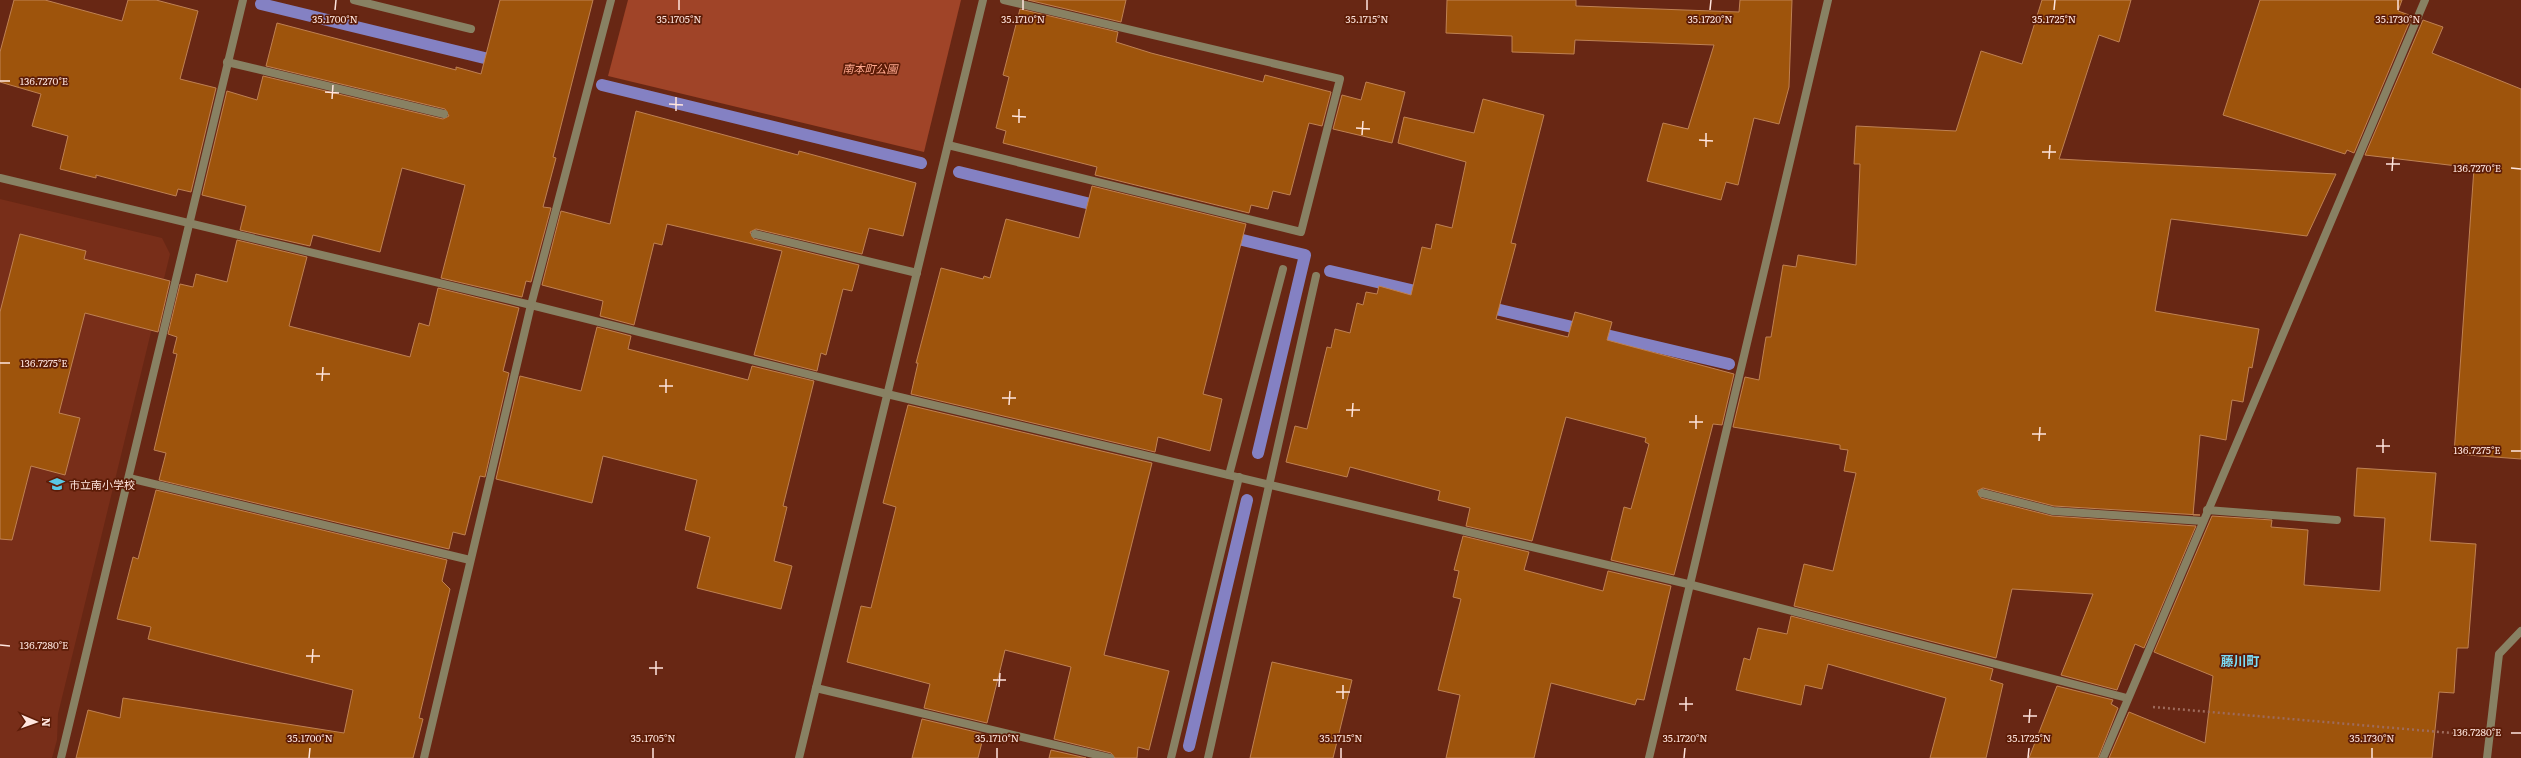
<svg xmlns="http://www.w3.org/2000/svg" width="2521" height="758" font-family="Literata,'Noto Sans JP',serif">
	<rect width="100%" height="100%" fill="#682714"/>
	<polygon fill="#782e19" points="0,199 162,238 170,254 58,714 57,740 52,758 0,758"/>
	<polygon fill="#a04428" points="628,0 961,0 924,152 608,76"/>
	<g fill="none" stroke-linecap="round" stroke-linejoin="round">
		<g stroke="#8481c3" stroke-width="12">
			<polyline points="261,4 501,62"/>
			<polyline points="602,85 921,163"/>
			<polyline points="959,172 1103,207"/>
			<polyline points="1226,236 1305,255 1258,453"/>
			<polyline points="1330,271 1428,294"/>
			<polyline points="1483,306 1729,364"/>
			<polyline points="1189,746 1247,500"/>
		</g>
	</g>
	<g fill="#9e540c" stroke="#bf8153">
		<polygon points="14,0 45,0 122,21 128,0 156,0 198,11 180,79 216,88 191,192 178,189 176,196 96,175 96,178 60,169 68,136 32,126 41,94 0,82 0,52"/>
		<polygon points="500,0 593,0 553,157 556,158 543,207 551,208 531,282 526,281 522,297 441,278 465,185 402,168 380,252 313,235 310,246 240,230 246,206 202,195 227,91 257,100 263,76 443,119 449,116 445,109 266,66 277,23 456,70 456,67 481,74"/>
		<polygon points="1028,0 1126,0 1121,22"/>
		<polygon points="1447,0 1576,0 1576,6 1739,12 1740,0 1792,0 1789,87 1779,124 1754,118 1738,185 1726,182 1721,200 1647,181 1663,123 1688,129 1714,45 1575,40 1574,54 1512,52 1512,36 1446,33"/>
		<polygon points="2042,0 2131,0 2119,42 2099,35 2059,159 2336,174 2307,236 2171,219 2155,311 2259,329 2252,368 2249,367 2243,402 2232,400 2226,440 2200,435 2193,515 2200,515 2054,506 1983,488 1977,491 1981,498 2052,516 2196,526 2144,648 2135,644 2117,690 2061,675 2093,594 2012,589 1996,658 1794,606 1804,564 1833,571 1856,473 1844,471 1848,450 1840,449 1840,445 1733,427 1745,377 1759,380 1766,337 1771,337 1783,265 1796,267 1798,255 1856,265 1860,164 1854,164 1856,126 1956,131 1981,51 2022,64"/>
		<polygon points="2260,0 2402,0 2398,11 2412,16 2354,153 2347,150 2345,154 2223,115"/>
		<polygon points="1020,9 1118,32 1116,42 1151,53 1263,82 1265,75 1331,92 1322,126 1309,123 1290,195 1273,191 1268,209 1251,205 1249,213 1095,175 1097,167 1003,143 1006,131 996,128 1009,77 1003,75"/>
		<polygon points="2423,20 2443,27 2432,53 2521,89 2521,459 2454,454 2474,168 2365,155"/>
		<polygon points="1366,82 1405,92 1392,143 1333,129 1342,95 1361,100"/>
		<polygon points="1483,99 1544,115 1511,243 1516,244 1496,319 1568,337 1575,312 1612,322 1607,340 1734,374 1722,425 1713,424 1674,575 1611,560 1624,507 1631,509 1649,444 1645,442 1646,438 1566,417 1532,541 1466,526 1470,508 1438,500 1440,491 1350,467 1347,477 1286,462 1295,426 1307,429 1327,347 1331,348 1335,329 1350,333 1357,303 1363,305 1366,292 1377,294 1379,286 1411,295 1422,247 1431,249 1436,224 1452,228 1466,162 1398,143 1404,117 1474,133"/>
		<polygon points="636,111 798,155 799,151 916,183 903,236 869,228 862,254 756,229 750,232 754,239 859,265 852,291 843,289 826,355 821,353 817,371 754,355 782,251 667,224 662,245 654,243 634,325 600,316 603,301 542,285 561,211 610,224"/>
		<polygon points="1092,186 1246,224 1203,394 1222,399 1210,451 1158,437 1155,452 911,394 918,363 916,363 941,268 983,279 984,276 990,278 1006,219 1079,238"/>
		<polygon points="20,234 86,251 84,259 170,281 158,332 85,313 59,413 80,418 65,475 31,466 12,540 0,539 0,312"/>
		<polygon points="237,240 307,257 289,326 410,357 419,323 429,326 438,288 519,308 503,371 509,373 485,477 480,476 465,535 453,532 449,549 159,480 166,453 154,450 177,354 173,353 177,337 168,334 180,284 193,287 196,274 227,282"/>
		<polygon points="597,327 631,336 628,349 748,380 752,366 814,381 783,506 787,507 774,561 792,566 781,609 697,588 710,537 685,530 697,480 603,456 592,503 496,479 520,376 581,391"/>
		<polygon points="908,405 1152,463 1104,655 1169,671 1149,750 1138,747 1137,758 1115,758 1111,753 1054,739 1071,667 1005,650 987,723 924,708 930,684 847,662 861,606 871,608 896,507 883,503"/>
		<polygon points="2357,468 2436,473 2430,541 2476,544 2468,648 2457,648 2454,693 2439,692 2432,758 2109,758 2129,712 2205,743 2213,676 2154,652 2212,516 2272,520 2271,527 2308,530 2304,585 2380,591 2385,518 2354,516"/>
		<polygon points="156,490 447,560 442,581 450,589 419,718 423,719 413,758 76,758 88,710 120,718 123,698 344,733 353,690 148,639 151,627 117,619 133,557 138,559"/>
		<polygon points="1463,536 1529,552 1524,570 1603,591 1608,571 1671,586 1644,700 1637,699 1635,705 1551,683 1534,758 1446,758 1460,695 1438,690 1461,599 1453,597 1459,571 1454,570"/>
		<polygon points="1791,616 1993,669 1990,680 2003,684 1986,758 1930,758 1946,698 1828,664 1822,689 1805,685 1801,705 1736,690 1744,658 1750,660 1758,628 1787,634"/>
		<polygon points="1272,662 1352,680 1333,758 1250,758"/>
		<polygon points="2057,686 2113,700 2111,704 2118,708 2098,758 2029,758"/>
		<polygon points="922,719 984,734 978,758 912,758"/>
		<polygon points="1051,750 1086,758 1049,758"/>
	</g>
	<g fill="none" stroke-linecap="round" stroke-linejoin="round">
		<polyline stroke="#9e6b5c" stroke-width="2.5" stroke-dasharray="2 3" stroke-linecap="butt" points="2153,707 2463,734"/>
		<g stroke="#888163" stroke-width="8">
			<polyline points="354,0 471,29"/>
			<polyline points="227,62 444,114"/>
			<polyline points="755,234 917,273"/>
			<polyline points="1229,475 1283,269"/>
			<polyline points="1982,493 2053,511 2203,521"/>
			<polyline points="2207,510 2337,520"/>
		</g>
		<g stroke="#888163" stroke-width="8">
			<polyline points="948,145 1301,232 1340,79 1004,0"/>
			<polyline points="0,178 531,305 887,394 1692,585 2127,698"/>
			<polyline points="129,478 470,560"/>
			<polyline points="816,688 1110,758"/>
			<polyline points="61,758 243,0"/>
			<polyline points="424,758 531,305 611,0"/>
			<polyline points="799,758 983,0"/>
			<polyline points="1171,758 1239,477"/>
			<polyline points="1208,758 1316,276"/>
			<polyline points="1649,758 1828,0"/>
			<polyline points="2103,758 2425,0"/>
			<polyline points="2487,758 2499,654 2521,631"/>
		</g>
	</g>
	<path fill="none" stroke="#ffe5de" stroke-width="1.5" d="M335 10 336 0M679 10V0M1023 10V0M1367 10V0M1710 10 1711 0M2054 10 2055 0M2398 10V0M0 81H10M325 92 339 93M332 99 333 85M669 104 683 105M676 111V97M1012 116 1026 117M1019 123V109M1356 128 1370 129M1362 135 1363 121M1699 140 1713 141M1706 147V133M2042 152H2056M2049 159 2050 145M2386 164H2400M2511 168 2521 169M2392 171 2393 157M0 363H10M316 374H330M322 381 323 367M659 386H673M666 393V379M1002 398H1016M1009 405 1010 391M1346 410H1360M1352 417 1353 403M1689 422H1703M1696 429V415M2032 434H2046M2039 441 2040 427M2376 446H2390M2511 451H2521M2383 453V439M0 645 10 646M306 656H320M312 663 313 649M649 668H663M656 675V661M993 680H1006M999 687 1000 673M1336 692H1350M1343 699V685M1679 704H1693M1686 711V697M2023 716H2037M2029 723 2030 709M2511 733H2521M309 758 310 748M653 758V748M997 758V748M1341 758V748M1684 758 1685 748M2028 758 2029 748M2372 758V748"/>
	<defs>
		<symbol id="school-bare" viewBox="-9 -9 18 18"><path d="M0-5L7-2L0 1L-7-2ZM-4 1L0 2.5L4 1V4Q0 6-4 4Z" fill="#59c8e4" stroke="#5c1c07" stroke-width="2.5" paint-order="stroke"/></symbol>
	</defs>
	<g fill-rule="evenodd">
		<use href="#school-bare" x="46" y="473" width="22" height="22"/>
	</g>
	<g text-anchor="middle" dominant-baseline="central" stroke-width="3.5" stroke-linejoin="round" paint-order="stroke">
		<g font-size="11" font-style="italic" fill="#fea78d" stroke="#5c1c07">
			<text x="870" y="68">南本町公園</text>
		</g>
		<g font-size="11" fill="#ffe5de" stroke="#5c1c07" text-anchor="start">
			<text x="69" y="484">市立南小学校</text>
		</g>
		<g font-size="13" font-weight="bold" fill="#7bdef8" stroke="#5c1c07">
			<text x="2240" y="660">藤川町</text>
		</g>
	</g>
	<g font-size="10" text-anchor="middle" fill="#ffe5de" stroke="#5c1c07" stroke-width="3.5" stroke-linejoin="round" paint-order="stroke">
		<text x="335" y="23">35.1700°N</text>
		<text x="679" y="23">35.1705°N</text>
		<text x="1023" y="23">35.1710°N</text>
		<text x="1367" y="23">35.1715°N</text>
		<text x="1710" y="23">35.1720°N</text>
		<text x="2054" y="23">35.1725°N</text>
		<text x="2398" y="23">35.1730°N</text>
		<text x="44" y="85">136.7270°E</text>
		<text x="2477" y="172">136.7270°E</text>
		<text x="44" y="367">136.7275°E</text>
		<text x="2477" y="454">136.7275°E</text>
		<text x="44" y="649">136.7280°E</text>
		<text x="2477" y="736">136.7280°E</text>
		<text x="310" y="742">35.1700°N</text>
		<text x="653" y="742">35.1705°N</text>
		<text x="997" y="742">35.1710°N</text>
		<text x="1341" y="742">35.1715°N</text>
		<text x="1685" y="742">35.1720°N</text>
		<text x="2029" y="742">35.1725°N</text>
		<text x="2372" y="742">35.1730°N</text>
	</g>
	<g transform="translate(36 722) rotate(92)" stroke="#5c1c07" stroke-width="3" paint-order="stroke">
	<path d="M0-3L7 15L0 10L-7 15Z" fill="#ffe5de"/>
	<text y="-6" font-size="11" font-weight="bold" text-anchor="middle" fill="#ffe5de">N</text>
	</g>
</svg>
